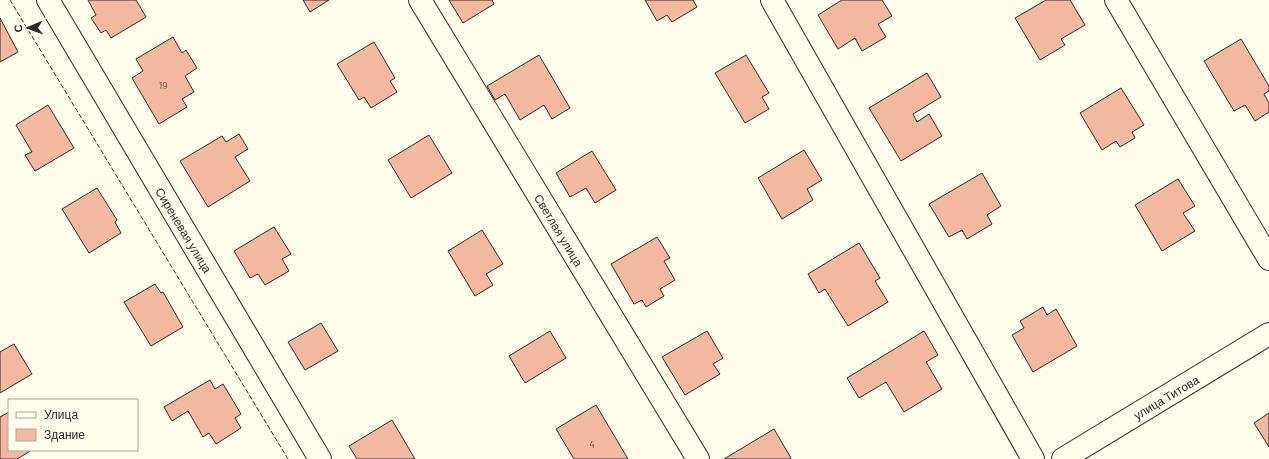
<svg xmlns="http://www.w3.org/2000/svg" width="1269" height="459" font-family="Barlow,sans-serif">
	<rect width="100%" height="100%" fill="#fdfbea"/>
	<g fill="#f2b8a0" stroke="#2b2b2b">
		<polygon points="88,0 136,0 146,17 111,38 106,30 101,33 91,18 96,15"/>
		<polygon points="303,0 329,0 310,12"/>
		<polygon points="449,0 492,0 494,4 463,23"/>
		<polygon points="645,0 693,0 697,7 672,22 667,15 657,21"/>
		<polygon points="842,0 882,0 892,16 878,24 886,37 862,51 855,38 838,49 818,15"/>
		<polygon points="1046,0 1070,0 1085,25 1061,39 1065,45 1040,60 1015,18"/>
		<polygon points="0,18 18,52 0,62"/>
		<polygon points="173,37 182,53 186,50 197,68 185,76 194,92 182,99 187,107 159,124 132,78 143,71 136,59"/>
		<polygon points="1241,39 1269,86 1269,91 1264,94 1269,103 1269,112 1255,121 1245,105 1234,111 1204,61"/>
		<polygon points="374,42 395,78 390,81 397,92 371,108 364,97 359,100 337,64"/>
		<polygon points="539,55 570,108 552,119 544,105 520,120 505,94 495,100 487,86"/>
		<polygon points="746,55 769,93 762,97 769,109 745,123 715,73"/>
		<polygon points="927,73 941,97 913,114 917,122 929,114 942,136 901,161 869,108"/>
		<polygon points="1121,88 1144,125 1132,132 1135,138 1120,147 1116,141 1102,150 1080,113"/>
		<polygon points="48,105 74,148 35,171 25,155 32,152 16,125"/>
		<polygon points="239,134 248,149 235,157 250,181 208,207 180,161 222,136 226,142"/>
		<polygon points="429,135 452,173 411,198 388,160"/>
		<polygon points="804,150 822,180 807,189 813,200 782,219 758,178"/>
		<polygon points="592,151 616,190 595,203 586,188 570,197 556,173"/>
		<polygon points="982,173 1001,206 987,215 992,224 967,239 962,230 949,237 929,204"/>
		<polygon points="1178,179 1195,206 1183,213 1195,231 1162,251 1135,205"/>
		<polygon points="97,188 117,220 115,222 121,233 89,253 62,209"/>
		<polygon points="274,227 291,254 282,259 289,271 265,285 258,274 250,278 234,251"/>
		<polygon points="482,230 503,264 486,274 493,285 475,296 448,251"/>
		<polygon points="657,237 670,258 664,261 675,280 660,289 664,296 646,307 642,300 634,304 611,264"/>
		<polygon points="859,243 880,278 875,281 888,302 848,326 825,289 819,293 808,274"/>
		<polygon points="155,284 161,293 163,292 183,327 151,346 124,302"/>
		<polygon points="1043,307 1047,315 1056,309 1077,346 1033,372 1012,335 1024,328 1020,321"/>
		<polygon points="321,323 338,351 305,370 288,342"/>
		<polygon points="550,331 566,358 525,383 509,356"/>
		<polygon points="707,331 723,358 713,364 720,374 685,395 662,357"/>
		<polygon points="924,331 938,355 926,362 942,389 904,412 886,382 859,398 847,378"/>
		<polygon points="14,344 32,374 0,393 0,352"/>
		<polygon points="210,380 215,389 223,384 241,414 235,418 241,428 216,444 209,433 203,437 188,411 172,421 164,407"/>
		<polygon points="596,405 628,459 574,459 556,429"/>
		<polygon points="9,412 9,450 32,450 17,459 0,459 0,417"/>
		<polygon points="1269,413 1269,447 1254,423"/>
		<polygon points="392,420 415,459 357,459 349,446"/>
		<polygon points="774,429 791,458 789,459 724,459"/>
	</g>
	<g fill="none" stroke-linecap="round" stroke-linejoin="round">
		<defs>
			<g id="minor">
				<polyline points="48,0 320,459"/>
				<polyline points="420,0 698,459"/>
				<polyline points="772,0 1033,459"/>
				<polyline points="1116,0 1269,259"/>
				<polyline points="1063,459 1269,334"/>
			</g>
		</defs>
		<use href="#minor" stroke="#2b2b2b" stroke-width="24"/>
		<use href="#minor" stroke="#fdfbea" stroke-width="22"/>
		<polyline stroke="#2b2b2b" stroke-width="1" stroke-dasharray="5 2" stroke-linecap="butt" points="10,0 288,459"/>
	</g>
	<g text-anchor="middle" dominant-baseline="central" stroke-width="3" stroke-linejoin="round" paint-order="stroke">
		<g font-size="10" fill="#5d4e48">
			<text x="163" y="85">19</text>
			<text x="592" y="444">4</text>
		</g>
		<g font-size="12" fill="#2b2b2b" stroke="#fdfbea">
			<text transform="translate(184 230) rotate(59)">Сиреневая улица</text>
			<text transform="translate(559 230) rotate(59)">Светлая улица</text>
			<text transform="translate(1166 397) rotate(-31)">улица Титова</text>
		</g>
	</g>
	<rect x="8" y="399" width="130" height="52" fill="#fdfbea" stroke="#a9a89e"/>
	<rect x="16" y="412" width="20" height="6" fill="#fdfbea" stroke="#a9a89e"/>
	<text x="44" y="419" font-size="12" fill="#2b2b2b">Улица</text>
	<rect x="16" y="429" width="20" height="12" fill="#f2b8a0" stroke="#a9a89e"/>
	<text x="44" y="439" font-size="12" fill="#2b2b2b">Здание</text>
	<g transform="translate(28 28) rotate(268)" stroke="#fdfbea" stroke-width="3" paint-order="stroke">
	<path d="M0-3L7 15L0 10L-7 15Z" fill="#2b2b2b"/>
	<text y="-6" font-size="11" font-weight="bold" text-anchor="middle" fill="#2b2b2b">С</text>
	</g>
</svg>
